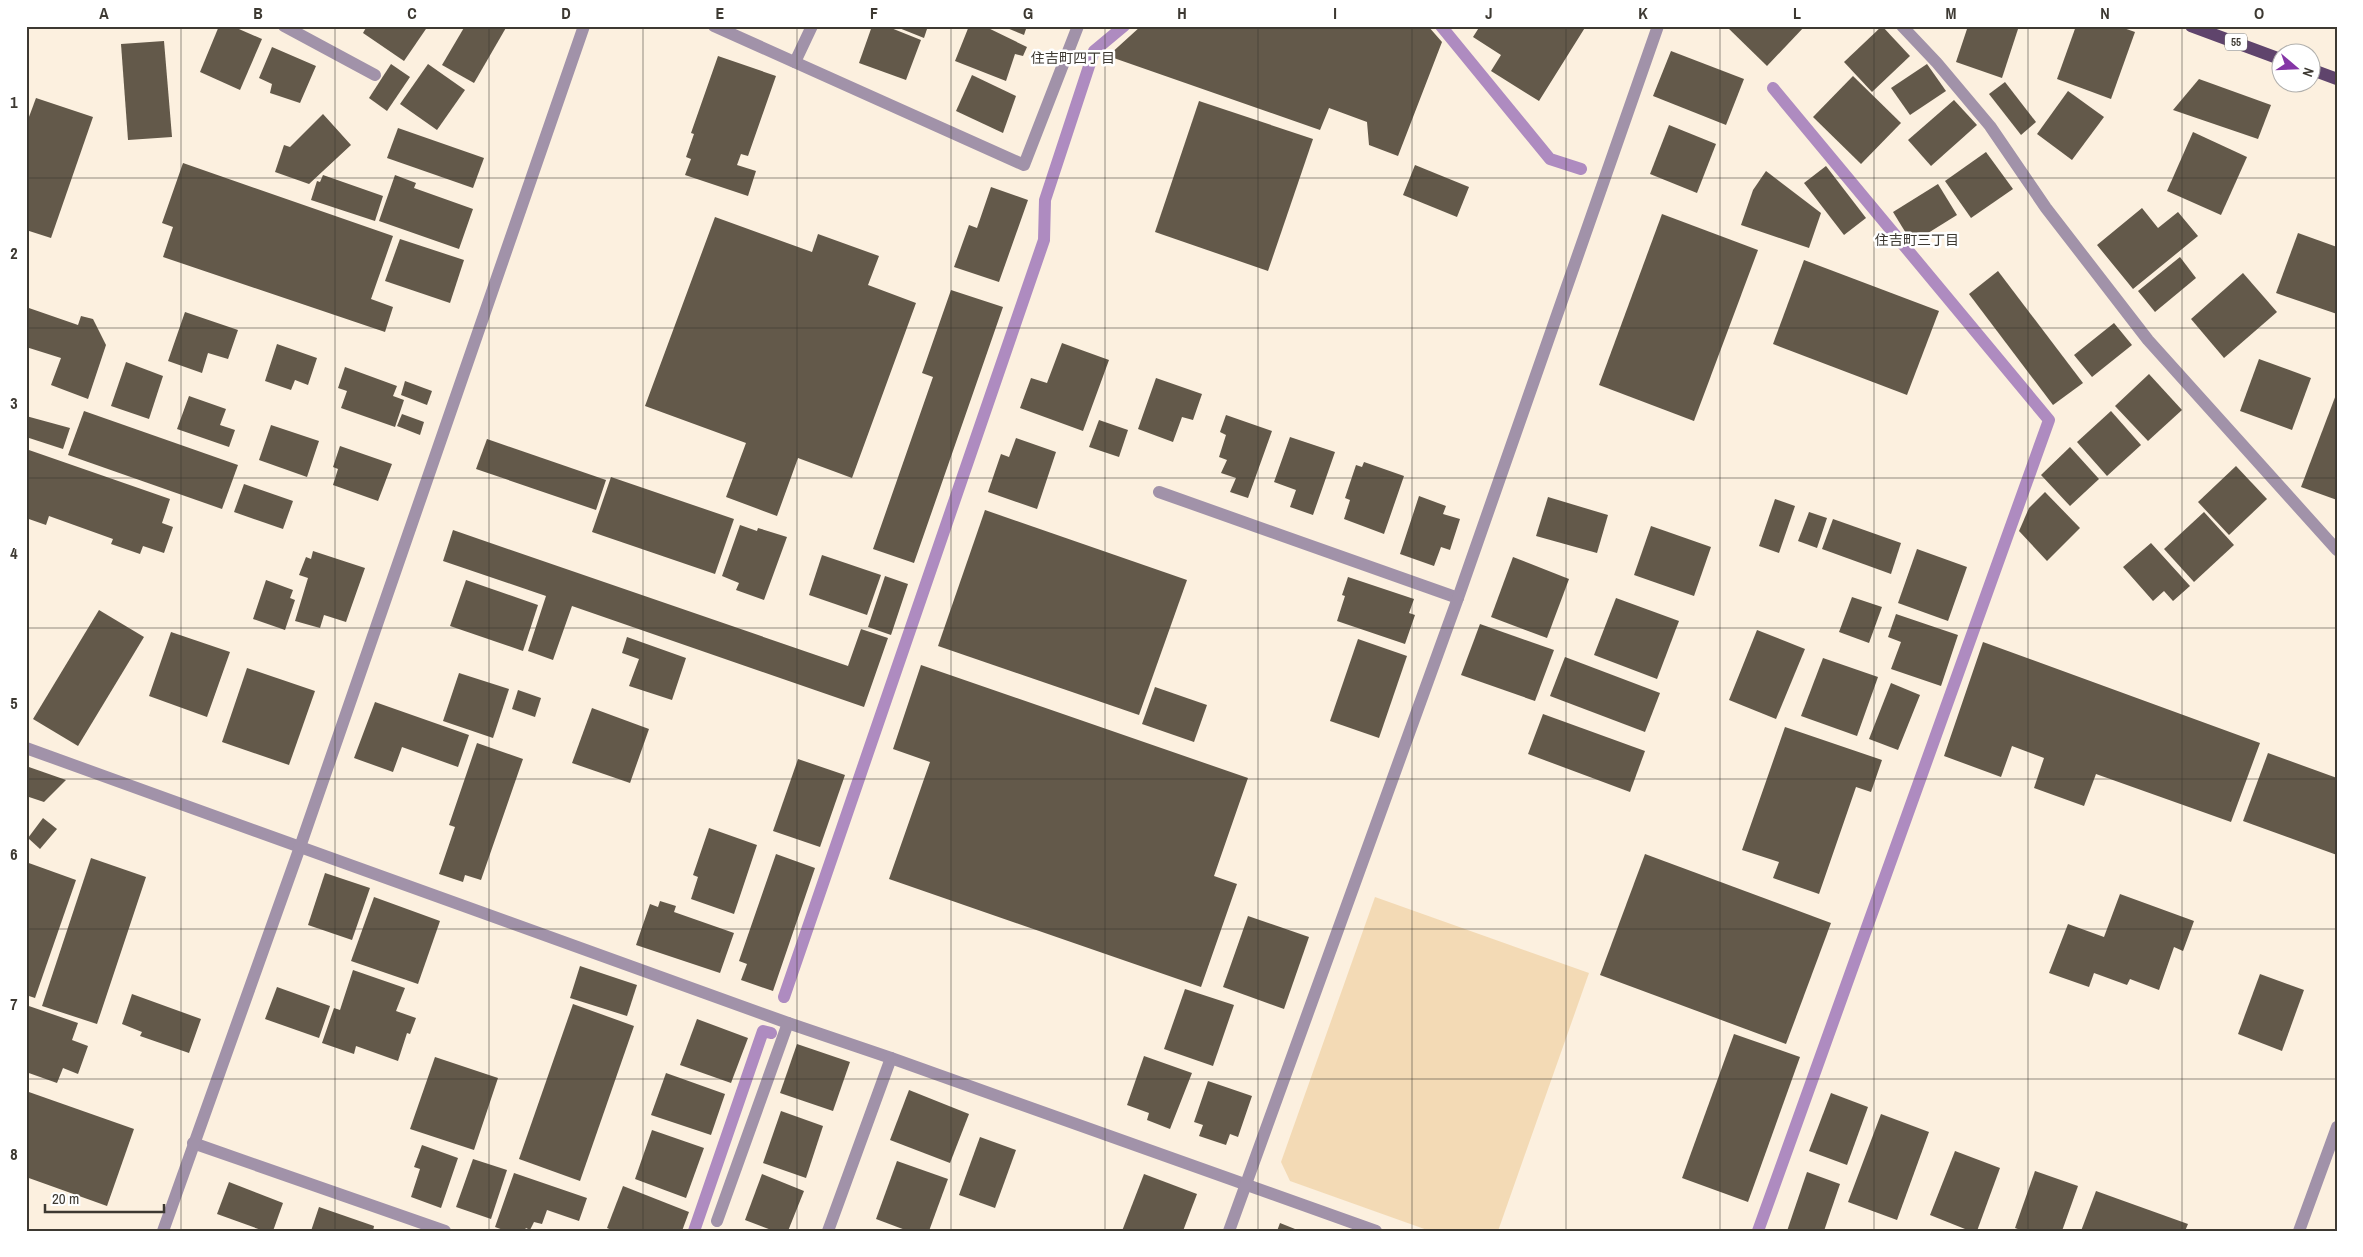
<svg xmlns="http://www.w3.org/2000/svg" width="2363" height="1257" font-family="'Archivo Narrow','Noto Sans JP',sans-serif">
	<rect width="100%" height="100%" fill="#fcf0df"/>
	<polygon fill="#f3dab5" points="1375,897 1589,973 1498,1231 1430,1231 1290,1181 1281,1162"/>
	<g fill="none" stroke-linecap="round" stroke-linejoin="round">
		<g stroke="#ae8bc0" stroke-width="12">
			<polyline points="1441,26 1550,159 1581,169"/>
			<polyline points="784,997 1044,240 1045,200 1094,51 1124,26"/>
			<polyline points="694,1231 763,1031 771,1033"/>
			<polyline points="1758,1231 2049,420 1773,88"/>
		</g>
	</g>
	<g fill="#63594a">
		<polygon points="219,26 232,26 262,39 240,90 200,72"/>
		<polygon points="367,26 428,26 404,61 363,33"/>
		<polygon points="465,26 507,26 474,83 442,65"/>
		<polygon points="872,26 886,26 921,40 906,80 859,63"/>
		<polygon points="894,26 928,26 924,38"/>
		<polygon points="969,26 984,26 1027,47 1023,56 1015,54 1006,81 955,61"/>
		<polygon points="1002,26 1027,26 1024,35"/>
		<polygon points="1141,26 1428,26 1442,42 1398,156 1369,145 1367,122 1329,108 1320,130 1108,56"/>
		<polygon points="1480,26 1586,26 1539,101 1491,71 1501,55 1473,37"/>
		<polygon points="1726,26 1805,26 1767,66"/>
		<polygon points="1882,26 1910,56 1872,92 1844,62"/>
		<polygon points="1968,26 2019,26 2002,78 1956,62"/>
		<polygon points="2076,26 2118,26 2135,32 2111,99 2057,79"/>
		<polygon points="164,41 172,137 128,140 121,44"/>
		<polygon points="272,47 316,66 300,103 270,93 272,84 259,78"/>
		<polygon points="1671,51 1744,79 1726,125 1653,96"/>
		<polygon points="718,56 776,76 748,156 741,154 737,165 756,171 748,196 685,175 691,159 686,157 694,134 691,133"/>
		<polygon points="391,64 410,77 387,111 369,98"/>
		<polygon points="428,64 465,90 437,130 400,104"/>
		<polygon points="1927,64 1946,91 1910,115 1891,88"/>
		<polygon points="972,75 1016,96 1003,133 956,111"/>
		<polygon points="1853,76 1901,123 1861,164 1813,117"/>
		<polygon points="2199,79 2271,105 2258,139 2173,110"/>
		<polygon points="2005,82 2036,122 2021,135 1989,94"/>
		<polygon points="2068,91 2104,117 2072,160 2037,134"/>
		<polygon points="36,98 93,117 51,238 26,230 26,125"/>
		<polygon points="1954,100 1977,125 1931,166 1908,140"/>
		<polygon points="1199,101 1313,139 1268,271 1155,232"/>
		<polygon points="323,114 351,145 309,184 275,172 284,145 290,147"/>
		<polygon points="1669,125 1716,144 1697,193 1650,174"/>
		<polygon points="398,128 484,158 473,188 387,158"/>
		<polygon points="2193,132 2247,157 2221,215 2167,191"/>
		<polygon points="1986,152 2013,189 1971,218 1945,181"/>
		<polygon points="183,163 393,236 371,299 393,307 385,332 163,257 173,227 162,223"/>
		<polygon points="1415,165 1469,187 1457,217 1403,195"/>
		<polygon points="1826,166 1866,218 1844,235 1804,183"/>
		<polygon points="1766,171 1821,213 1809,248 1741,225 1753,190"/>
		<polygon points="323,175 383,196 375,221 311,200 317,181 320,182"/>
		<polygon points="395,175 416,183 414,188 473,209 459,249 379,221"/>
		<polygon points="1938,184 1957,215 1912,243 1893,212"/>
		<polygon points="991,187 1028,200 999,282 954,267 969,225 977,228"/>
		<polygon points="2142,208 2158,228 2178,212 2198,236 2133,289 2097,245"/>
		<polygon points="1662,214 1758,250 1694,421 1599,385"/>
		<polygon points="715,217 812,252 818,234 879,256 868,285 916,303 852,478 798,458 777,516 726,497 746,443 645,406"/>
		<polygon points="2298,233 2337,247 2337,314 2276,293"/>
		<polygon points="400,239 464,260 450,303 385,281"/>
		<polygon points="2180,257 2196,278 2155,312 2138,291"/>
		<polygon points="1804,260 1939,311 1907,395 1773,344"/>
		<polygon points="1998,271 2083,383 2053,405 1969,294"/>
		<polygon points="2243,273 2277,312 2224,358 2191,319"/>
		<polygon points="951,290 1003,307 914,563 873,549 933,377 922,373"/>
		<polygon points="26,307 78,325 81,316 93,319 106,345 88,399 51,385 61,358 26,347"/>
		<polygon points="185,312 238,330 228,359 208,353 202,373 168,361"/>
		<polygon points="2114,323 2132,345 2092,377 2074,355"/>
		<polygon points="1062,343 1109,360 1083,431 1020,408 1031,378 1047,383"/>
		<polygon points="277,344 317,358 308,385 295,380 291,390 265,381"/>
		<polygon points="2259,359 2311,378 2292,430 2240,411"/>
		<polygon points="126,362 163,376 149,419 111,406"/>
		<polygon points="345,367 397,386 393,396 404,400 395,427 341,408 347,391 338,388"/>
		<polygon points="2149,374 2182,410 2148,441 2115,406"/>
		<polygon points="1156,378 1202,394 1193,420 1182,417 1173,442 1138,429"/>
		<polygon points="405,381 432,391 427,405 401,395"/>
		<polygon points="2337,392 2337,500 2301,487"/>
		<polygon points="189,396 226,409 220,425 235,430 229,447 177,429"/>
		<polygon points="84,411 238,465 222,509 68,455"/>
		<polygon points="2111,411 2141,445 2107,476 2077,442"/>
		<polygon points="402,414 424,422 420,435 397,426"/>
		<polygon points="1226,415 1272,431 1248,498 1230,492 1236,478 1221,473 1227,460 1219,457 1226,435 1220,432"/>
		<polygon points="26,416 70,428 63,449 26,437"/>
		<polygon points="1099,420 1128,430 1119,457 1089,447"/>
		<polygon points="271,425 319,441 307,477 259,460"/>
		<polygon points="1290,437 1335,452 1313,515 1290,507 1296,490 1274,482"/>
		<polygon points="1016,438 1056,452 1037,509 988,492 1001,454 1009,457"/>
		<polygon points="487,439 606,480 596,510 476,469"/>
		<polygon points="340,446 392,464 378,501 333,485 338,469 333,467"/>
		<polygon points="2070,447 2099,479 2070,506 2041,475"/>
		<polygon points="26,449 170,499 162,523 173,527 164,553 143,546 140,554 111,544 113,539 49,516 46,525 26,518"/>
		<polygon points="1364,462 1404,476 1384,534 1344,519 1350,500 1345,498 1356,465 1362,467"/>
		<polygon points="2236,466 2267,499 2229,535 2198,502"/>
		<polygon points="611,477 734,519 715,574 592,532"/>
		<polygon points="244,484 293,501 283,529 234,512"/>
		<polygon points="2045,492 2080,528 2047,561 2019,531 2029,508"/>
		<polygon points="1419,496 1446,506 1443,514 1460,519 1450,550 1441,547 1434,566 1400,554"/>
		<polygon points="1548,497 1608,515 1597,553 1536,536"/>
		<polygon points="1775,499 1795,506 1779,553 1759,546"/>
		<polygon points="985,510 1187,580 1139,715 938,646"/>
		<polygon points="1809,512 1827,518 1817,548 1798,541"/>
		<polygon points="2204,512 2234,545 2194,582 2164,549"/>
		<polygon points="1833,519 1901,543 1891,574 1822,549"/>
		<polygon points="740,525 757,531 758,528 787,537 764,600 736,590 739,583 722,576"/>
		<polygon points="1651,526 1711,547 1694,596 1634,575"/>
		<polygon points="453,530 848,666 861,629 888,638 864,707 572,606 553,660 528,651 546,596 443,561"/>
		<polygon points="2151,543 2190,586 2173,601 2164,591 2153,601 2123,567"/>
		<polygon points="1917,549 1967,567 1948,621 1898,603"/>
		<polygon points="313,551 365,568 346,622 324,615 320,628 295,621 308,578 299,575 306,557 311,559"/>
		<polygon points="822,555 881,575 867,615 809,595"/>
		<polygon points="1513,557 1569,579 1547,638 1491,617"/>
		<polygon points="885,576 908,584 891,635 868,627"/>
		<polygon points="1348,577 1414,599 1409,613 1415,615 1405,644 1337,621 1345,596 1342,595"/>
		<polygon points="266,580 293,590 290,598 295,600 285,630 253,619"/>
		<polygon points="466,580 538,605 523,651 450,626"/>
		<polygon points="1852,597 1882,607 1869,643 1839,632"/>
		<polygon points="1616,598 1679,621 1657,679 1594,655"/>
		<polygon points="99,610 144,637 78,746 33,719"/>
		<polygon points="1896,614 1958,635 1941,686 1891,669 1901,642 1888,637"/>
		<polygon points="1480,624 1554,650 1535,701 1461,675"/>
		<polygon points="1757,630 1805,649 1776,719 1729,700"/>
		<polygon points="171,632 230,652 207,717 149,696"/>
		<polygon points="627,637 686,658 672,700 629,686 639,659 622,653"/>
		<polygon points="1358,639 1407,656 1379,738 1330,721"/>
		<polygon points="1983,642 2260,743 2231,822 2096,774 2084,806 2034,788 2044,758 2012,746 2001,777 1944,756"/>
		<polygon points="1565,657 1660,693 1645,732 1550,696"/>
		<polygon points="1823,658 1878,677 1857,736 1801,716"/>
		<polygon points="921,665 1248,778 1214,876 1237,884 1201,987 889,879 930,762 893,749"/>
		<polygon points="247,668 315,691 289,765 222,742"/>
		<polygon points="459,673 509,689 493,738 443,721"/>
		<polygon points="1891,683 1920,695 1898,750 1869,739"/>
		<polygon points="1155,687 1207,705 1194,742 1142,724"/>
		<polygon points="518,690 541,698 535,717 512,709"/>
		<polygon points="375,702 469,735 458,767 402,747 393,772 354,758"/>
		<polygon points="592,708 649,729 630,783 572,763"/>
		<polygon points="1543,714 1645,751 1630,792 1528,754"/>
		<polygon points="1785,727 1882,760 1871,792 1856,787 1819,894 1773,878 1779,862 1742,850"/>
		<polygon points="477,743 523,759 481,880 465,875 463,882 439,874 455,827 449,825"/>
		<polygon points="2268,753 2337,778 2337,855 2243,821"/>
		<polygon points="798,759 845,775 820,847 773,831"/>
		<polygon points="26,766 66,780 44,802 26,796"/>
		<polygon points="43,818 57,829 40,849 28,838"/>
		<polygon points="709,828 757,845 734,914 691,899 698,877 693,875"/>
		<polygon points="776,854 815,868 773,991 741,980 747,964 739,961"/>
		<polygon points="1645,854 1831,923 1786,1044 1600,975"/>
		<polygon points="91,858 146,877 97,1024 42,1006"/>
		<polygon points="26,862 76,880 35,998 26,995"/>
		<polygon points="325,873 370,888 352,940 308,925"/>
		<polygon points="2120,894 2194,921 2183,951 2174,947 2159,990 2130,979 2127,985 2094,973 2089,987 2049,973 2068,924 2104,937"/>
		<polygon points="374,897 440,921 418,984 351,961"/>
		<polygon points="660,901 676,906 674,912 734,933 720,973 636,945 650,904 658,907"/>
		<polygon points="1248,916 1309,937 1284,1009 1223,987"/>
		<polygon points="580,966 637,985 627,1016 570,998"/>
		<polygon points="353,970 405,988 396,1011 416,1018 410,1034 407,1033 398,1061 356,1046 354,1054 322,1043 334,1008 340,1010"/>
		<polygon points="2260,974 2304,990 2282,1051 2238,1034"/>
		<polygon points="277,987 330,1006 319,1038 265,1019"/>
		<polygon points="1185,989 1234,1005 1213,1066 1164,1049"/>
		<polygon points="132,994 201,1019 189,1053 140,1036 142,1032 122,1024"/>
		<polygon points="573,1004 634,1026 580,1181 519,1159"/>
		<polygon points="26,1005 78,1023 72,1040 88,1046 78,1074 63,1068 57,1083 26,1072"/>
		<polygon points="697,1019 748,1038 731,1083 680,1065"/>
		<polygon points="1734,1034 1800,1057 1748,1202 1682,1178"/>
		<polygon points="797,1044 850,1062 833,1111 780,1093"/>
		<polygon points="1144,1056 1192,1073 1170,1129 1147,1120 1149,1113 1127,1105"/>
		<polygon points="435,1057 498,1078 474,1150 410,1129"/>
		<polygon points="666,1073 725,1094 711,1135 651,1115"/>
		<polygon points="1208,1081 1252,1096 1238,1137 1230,1134 1226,1145 1199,1136 1203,1125 1194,1122"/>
		<polygon points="909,1090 969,1114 950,1163 890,1140"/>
		<polygon points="26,1091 134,1129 107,1206 26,1177"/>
		<polygon points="1831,1093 1868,1107 1847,1165 1809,1151"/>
		<polygon points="781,1111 823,1126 806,1178 763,1163"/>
		<polygon points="1881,1114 1929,1132 1897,1220 1848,1202"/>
		<polygon points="652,1130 704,1148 686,1198 635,1179"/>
		<polygon points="980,1137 1016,1150 995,1208 959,1195"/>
		<polygon points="422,1145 458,1158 441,1208 411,1197 420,1169 414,1167"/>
		<polygon points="1955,1151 2000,1168 1977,1231 1970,1231 1930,1215"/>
		<polygon points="473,1159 507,1170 491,1219 456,1207"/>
		<polygon points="897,1161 948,1179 929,1231 908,1231 876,1219"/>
		<polygon points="2035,1171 2078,1186 2062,1231 2023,1231 2015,1228"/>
		<polygon points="1807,1172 1840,1184 1824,1231 1787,1231"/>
		<polygon points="514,1173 587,1198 579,1221 547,1210 542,1224 534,1222 530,1230 526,1228 524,1231 506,1231 495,1227"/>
		<polygon points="762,1174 804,1191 788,1231 774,1231 745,1220"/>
		<polygon points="1144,1174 1197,1194 1183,1231 1122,1231"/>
		<polygon points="229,1182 283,1203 273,1231 264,1231 217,1214"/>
		<polygon points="623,1186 689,1212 682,1231 614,1231 607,1228"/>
		<polygon points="2096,1191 2188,1224 2185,1231 2081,1231"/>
		<polygon points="319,1207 374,1226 373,1231 311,1231"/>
		<polygon points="1280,1223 1300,1231 1277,1231"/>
	</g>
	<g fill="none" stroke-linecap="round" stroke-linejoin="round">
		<g stroke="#a192a9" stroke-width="12">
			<polyline points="284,26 375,75"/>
			<polyline points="714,26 1024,165 1078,26"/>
			<polyline points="1902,26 1937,63 1990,126 2046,208 2148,340 2337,550"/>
			<polyline points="795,62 812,26"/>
			<polyline points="1159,492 1458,598"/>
			<polyline points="26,748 788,1023 891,1058 1376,1231"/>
			<polyline points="193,1143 445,1231"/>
			<polyline points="717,1221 788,1023"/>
			<polyline points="163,1231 300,847 584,26"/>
			<polyline points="828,1231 891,1058"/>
			<polyline points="1229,1231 1458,598 1658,26"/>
			<polyline points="2299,1231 2337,1127"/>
		</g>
		<g stroke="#5f446c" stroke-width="12">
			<polyline points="2191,26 2280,59"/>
			<polyline points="2310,69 2337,79"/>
		</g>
	</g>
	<path fill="none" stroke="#3d3932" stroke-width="1" stroke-opacity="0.55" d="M181 26V1231M335 26V1231M489 26V1231M643 26V1231M797 26V1231M951 26V1231M1105 26V1231M1258 26V1231M1412 26V1231M1566 26V1231M1720 26V1231M1874 26V1231M2028 26V1231M2182 26V1231M26 178H2337M26 328H2337M26 478H2337M26 628H2337M26 779H2337M26 929H2337M26 1079H2337"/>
	<g text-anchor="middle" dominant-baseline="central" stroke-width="5" stroke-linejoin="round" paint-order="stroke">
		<rect fill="#fff" stroke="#777470" stroke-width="1" x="2225" y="33.5" width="22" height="17" rx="4"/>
		<g font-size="11" font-weight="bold" fill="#3d3932">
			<text x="2236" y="42">55</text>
		</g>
		<g font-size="14" fill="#3d3932" stroke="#fff">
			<text x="1073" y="58">住吉町四丁目</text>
			<text x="1917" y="240">住吉町三丁目</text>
		</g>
	</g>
	<rect width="2363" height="1257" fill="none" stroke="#ffffff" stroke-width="55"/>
	<g transform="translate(2296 68) rotate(109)"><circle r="24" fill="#ffffff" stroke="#b1b0ad"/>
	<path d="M0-4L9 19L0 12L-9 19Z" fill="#8536a6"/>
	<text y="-8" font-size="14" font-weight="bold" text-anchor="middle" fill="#3d3932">N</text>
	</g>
	<path d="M45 1204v8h119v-8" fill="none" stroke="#3d3932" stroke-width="2.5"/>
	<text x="52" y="1204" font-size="15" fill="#3d3932" stroke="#ffffff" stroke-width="4" paint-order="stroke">20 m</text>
	<rect x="28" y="28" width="2308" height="1202" fill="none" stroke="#3d3932" stroke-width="2"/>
	<g font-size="16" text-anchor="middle" font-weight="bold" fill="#3d3932">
		<text x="104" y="19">A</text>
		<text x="258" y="19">B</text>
		<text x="412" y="19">C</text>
		<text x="566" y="19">D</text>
		<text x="720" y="19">E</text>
		<text x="874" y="19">F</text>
		<text x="1028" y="19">G</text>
		<text x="1182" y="19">H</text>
		<text x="1335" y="19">I</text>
		<text x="1489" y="19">J</text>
		<text x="1643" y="19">K</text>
		<text x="1797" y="19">L</text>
		<text x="1951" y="19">M</text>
		<text x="2105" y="19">N</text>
		<text x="2259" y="19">O</text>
		<text x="14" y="108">1</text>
		<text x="14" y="259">2</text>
		<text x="14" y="409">3</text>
		<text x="14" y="559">4</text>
		<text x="14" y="709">5</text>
		<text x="14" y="860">6</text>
		<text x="14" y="1010">7</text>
		<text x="14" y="1160">8</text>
	</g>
</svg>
